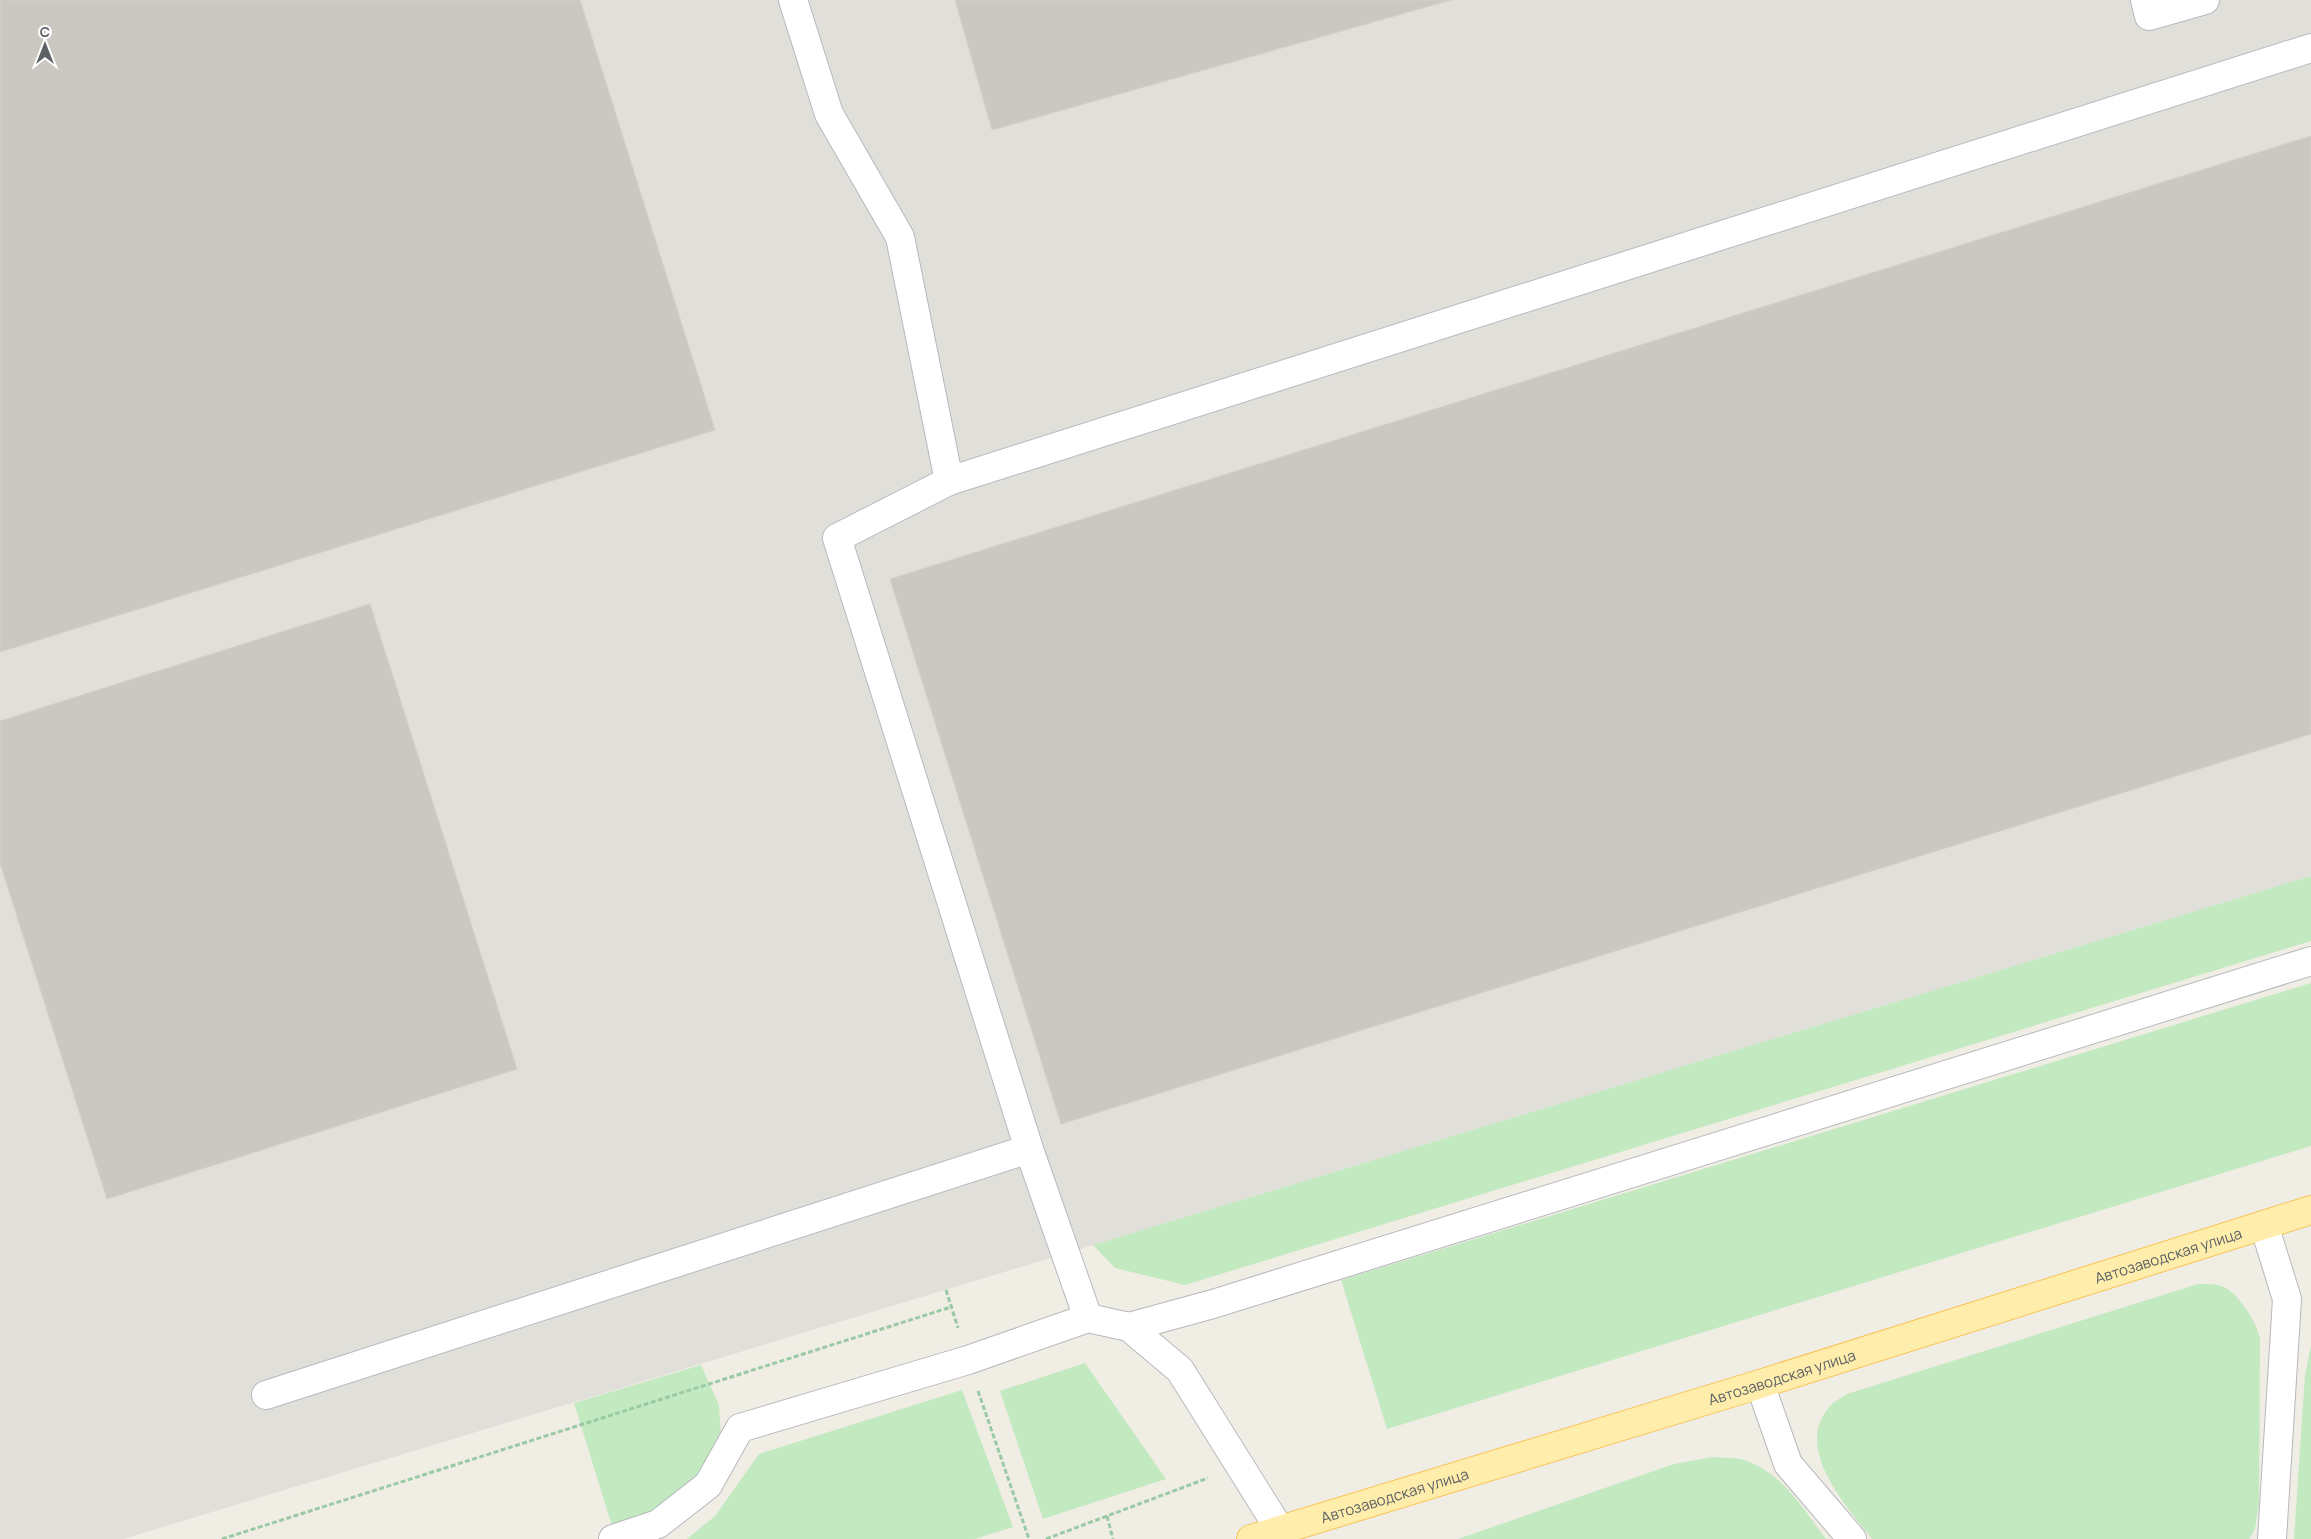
<svg xmlns="http://www.w3.org/2000/svg" width="2311" height="1539" font-family="Manrope,sans-serif">
	<rect width="100%" height="100%" fill="#f0ede5"/>
	<polygon fill="#e1dfda" points="0,0 2311,0 2311,876 123,1539 0,1539"/>
	<g fill="#c3e9c1">
		<polygon points="2311,876 2311,941 1185,1285 1115,1268 1093,1245"/>
		<polygon points="2311,983 2311,1146 1387,1429 1341,1280"/>
		<path d="M2198 1284C2208 1284 2220 1283 2229 1290 2242 1300 2257 1323 2260 1339L2259 1503 2255 1529 2249 1539H1872C1847 1506 1791 1447 1831 1405 1835 1401 1842 1397 1847 1394Z"/>
		<polygon points="2311,1345 2311,1539 2294,1539 2305,1375"/>
		<polygon points="1085,1363 1166,1479 1043,1519 1000,1391"/>
		<polygon points="701,1365 719,1405 721,1437 710,1462 687,1493 653,1514 612,1526 574,1403"/>
		<polygon points="962,1390 1013,1527 975,1539 687,1539 715,1516 759,1454"/>
		<path d="M1712 1457C1723 1458 1737 1457 1747 1461 1784 1475 1803 1509 1826 1539H1458L1674 1464Z"/>
	</g>
	<g fill="#cbc8c2" stroke="#d5cfc3">
		<polygon points="0,0 580,0 715,430 0,652"/>
		<polygon points="955,0 1451,0 992,130"/>
		<polygon points="2311,136 2311,734 1061,1124 890,579"/>
		<polygon points="370,604 517,1069 107,1199 0,863 0,721"/>
	</g>
	<g fill="none" stroke-linecap="round" stroke-linejoin="round">
		<defs>
			<g id="minor">
				<polyline points="793,0 829,114 900,237 949,481 837,538 1029,1149 1088,1318 1129,1327 1180,1370 1280,1530 1280,1539"/>
				<polyline points="2145,0 2149,16 2205,0"/>
				<polyline points="949,481 2311,48"/>
				<polyline points="2264,1225 2287,1299 2272,1539"/>
				<polyline points="1129,1327 1213,1304 2311,961"/>
				<polyline points="1760,1384 1788,1464 1852,1539"/>
				<polyline points="266,1395 1029,1149"/>
				<polyline points="613,1539 658,1524 708,1485 740,1428 968,1360 1088,1318"/>
			</g>
			<g id="major">
				<path id="s1" d="M1251 1539 1760 1384 2311 1210"/>
			</g>
		</defs>
		<use href="#minor" stroke="#b6b9bd" stroke-width="30"/>
		<use href="#major" stroke="#f9c256" stroke-width="30"/>
		<g stroke="#99caa5" stroke-width="3" stroke-dasharray="5 2.5" stroke-linecap="butt">
			<polyline points="946,1290 958,1328"/>
			<polyline points="978,1391 1029,1539"/>
			<polyline points="1107,1516 1113,1539"/>
			<polyline points="222,1539 951,1307"/>
			<polyline points="1046,1539 1208,1478"/>
		</g>
		<use href="#minor" stroke="#fff" stroke-width="28"/>
		<use href="#major" stroke="#ffedac" stroke-width="28"/>
	</g>
	<g text-anchor="middle" dominant-baseline="central" stroke-width="5" stroke-linejoin="round" paint-order="stroke">
		<g font-size="15" fill="#5d6267" stroke="#fff">
			<text stroke="none"><textPath href="#s1" startOffset="960">Автозаводская улица</textPath></text>
			<text stroke="none"><textPath href="#s1" startOffset="555">Автозаводская улица</textPath></text>
			<text stroke="none"><textPath href="#s1" startOffset="150">Автозаводская улица</textPath></text>
		</g>
	</g>
	<g transform="translate(45 45)" stroke="#ffffff" stroke-width="4" paint-order="stroke">
	<path d="M0-4L9 19L0 12L-9 19Z" fill="#5d6267"/>
	<text y="-8" font-size="14" font-weight="bold" text-anchor="middle" fill="#5d6267">С</text>
	</g>
</svg>
